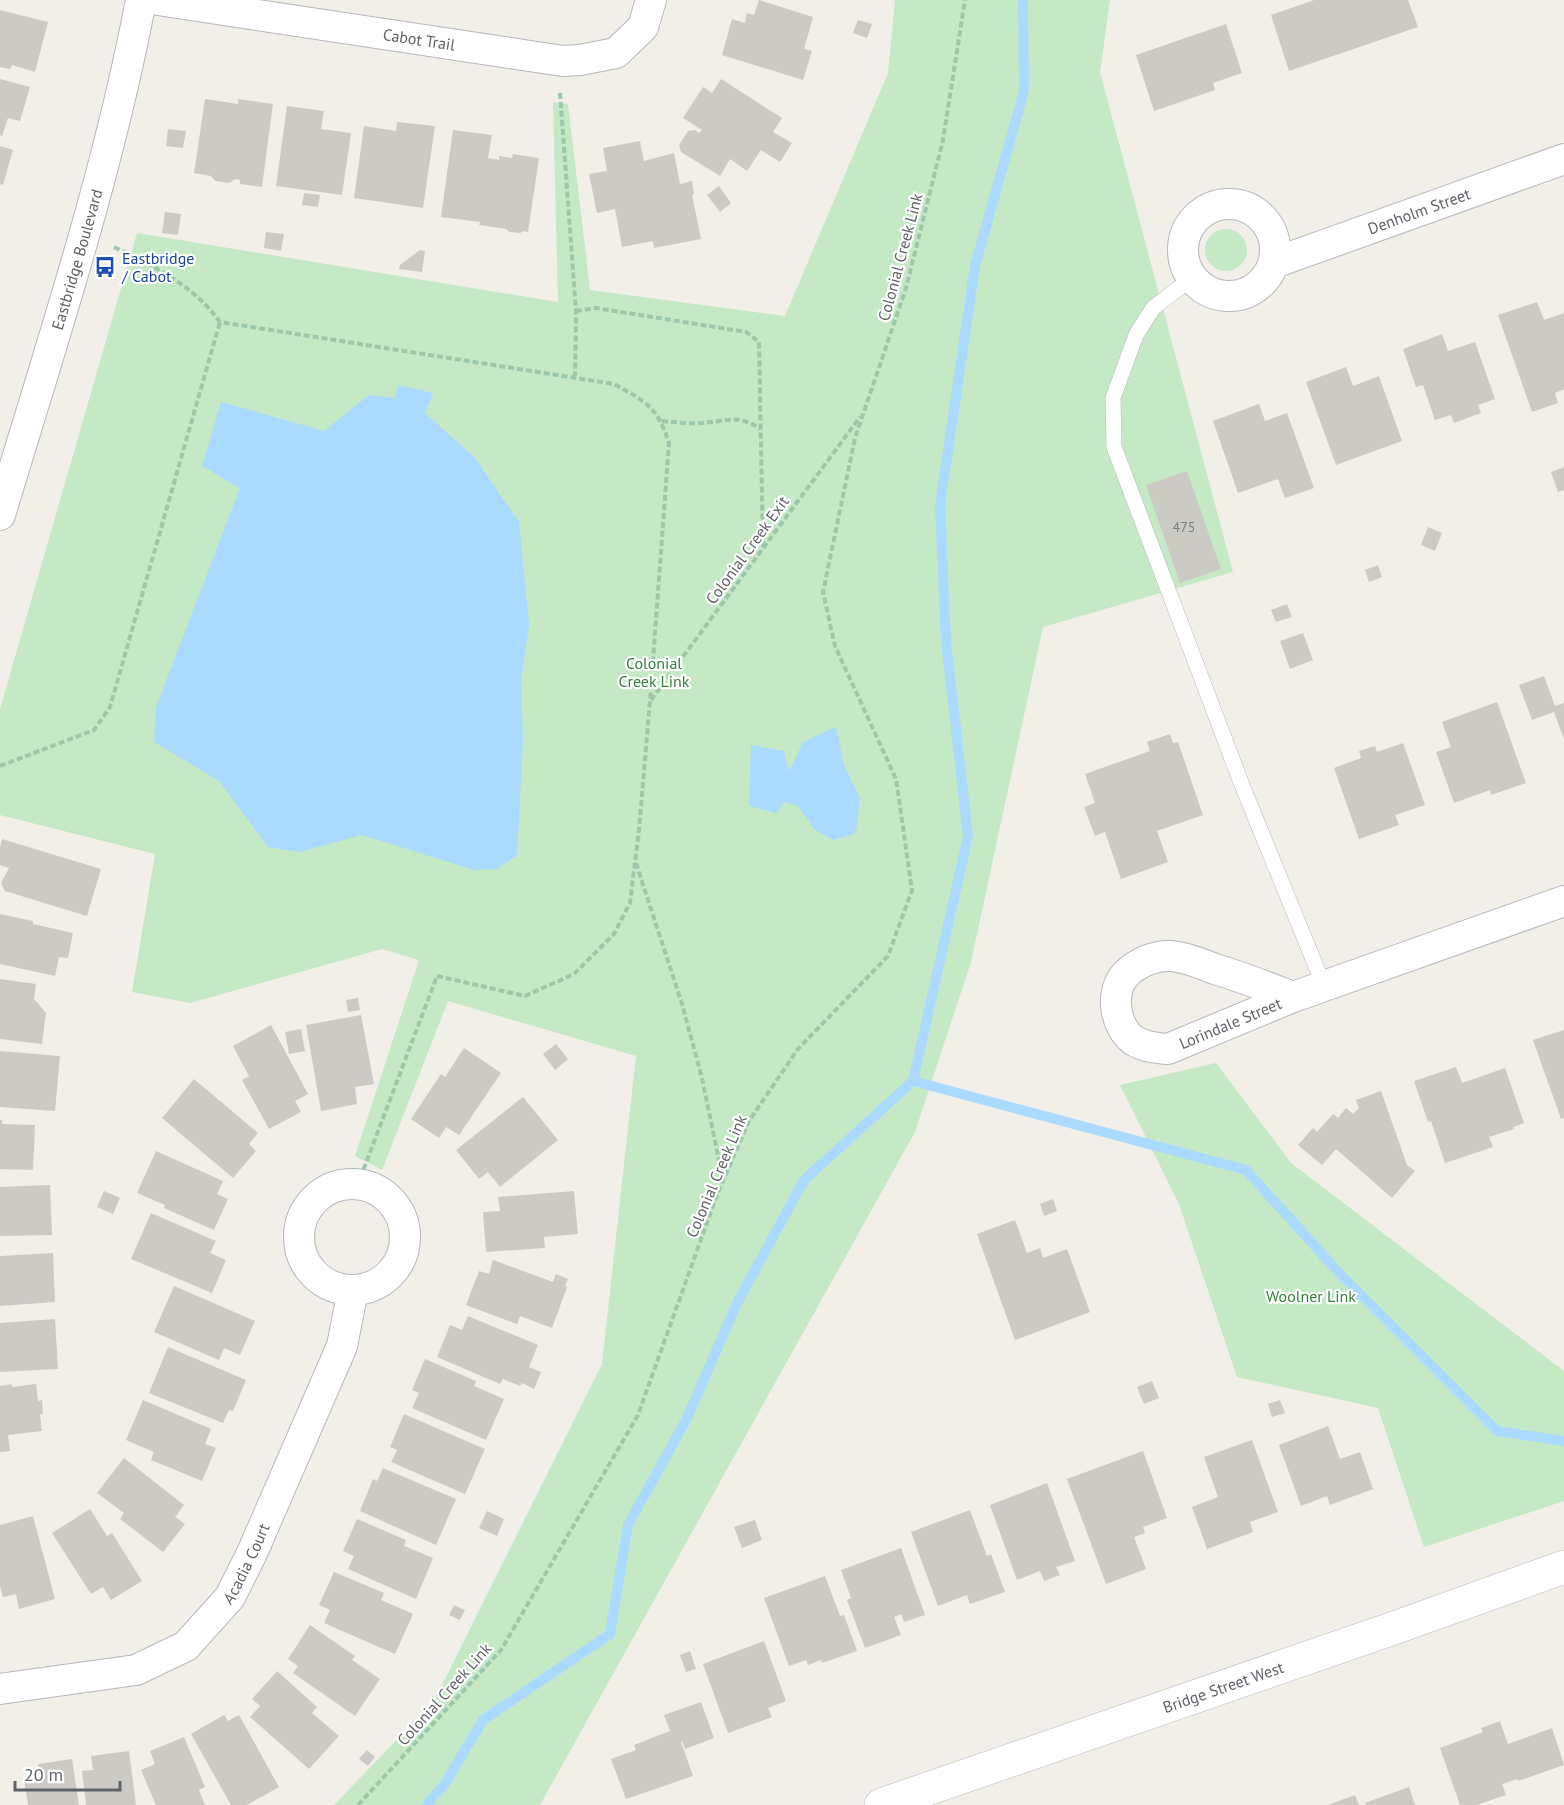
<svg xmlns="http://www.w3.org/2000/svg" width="1564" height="1805" font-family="'PT Sans',sans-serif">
	<rect width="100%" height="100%" fill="#f1efe8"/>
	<g fill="#c5e8c5">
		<polygon points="895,0 1110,0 1100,72 1233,572 1043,627 971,962 915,1132 540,1805 334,1805 434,1701 602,1364 636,1056 448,1001 382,1170 355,1156 419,960 382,949 190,1003 132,992 155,854 0,815 0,709 137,233 558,302 553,102 568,104 590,290 785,316 888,73"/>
		<circle cx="1226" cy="250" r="21"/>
		<polygon points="1216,1063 1291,1163 1564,1371 1564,1501 1424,1547 1378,1408 1237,1377 1179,1204 1120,1085"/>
	</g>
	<g fill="#aadaff">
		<polygon points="398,385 433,393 425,413 475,458 519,522 529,625 521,682 523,740 517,855 497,869 474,870 362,835 299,852 268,847 219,781 154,742 156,707 240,488 202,466 221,402 324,431 369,395 395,398"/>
		<polygon points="836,727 844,765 860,798 856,833 833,840 814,829 798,806 784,802 777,813 749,806 751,745 784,751 789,772 803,742"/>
	</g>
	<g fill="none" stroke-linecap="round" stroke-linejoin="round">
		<g stroke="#aadaff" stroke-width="10">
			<polyline points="913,1081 1246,1170 1341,1275 1497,1431 1564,1441"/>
			<polyline points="426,1805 444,1785 483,1720 610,1634 628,1525 686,1420 737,1303 804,1180 913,1081 968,836 946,641 940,505 975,266 1024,91 1023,0"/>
		</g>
	</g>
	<g fill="#cccac5">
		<polygon points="759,0 813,17 804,49 812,51 803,80 722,55 732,19 745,23 747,13 754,15"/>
		<polygon points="1314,0 1408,0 1418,27 1289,71 1271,15"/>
		<polygon points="0,10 48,22 35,72 12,65 10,69 0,67"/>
		<polygon points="858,20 872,24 867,38 853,33"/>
		<polygon points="1226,24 1242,73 1213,83 1215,90 1154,111 1136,55"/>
		<polygon points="0,79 30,87 20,121 8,118 2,136 0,135"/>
		<polygon points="721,79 782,118 773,132 792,143 780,162 761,150 747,171 730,159 720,176 681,152 679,145 688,131 695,130 699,133 702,130 683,118 703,87 712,93"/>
		<polygon points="205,99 238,104 238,99 273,104 262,187 240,184 240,180 235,179 229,183 215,181 211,176 194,173"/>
		<polygon points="287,106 324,111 321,129 351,133 342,195 276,186"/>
		<polygon points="397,122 435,126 423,208 354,198 364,126 396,131"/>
		<polygon points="168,129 186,131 183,148 166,146"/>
		<polygon points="453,130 492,135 488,158 499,160 499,156 512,158 513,154 539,158 528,232 524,231 520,233 509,232 506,229 479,225 480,222 441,217"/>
		<polygon points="640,141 644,161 674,153 680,184 692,181 694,194 692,195 701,239 654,248 653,241 622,247 615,209 597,213 589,174 607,171 603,148"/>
		<polygon points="0,146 13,150 3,185 0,184"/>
		<polygon points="719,186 731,203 720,212 707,195"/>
		<polygon points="304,193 320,195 318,207 302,205"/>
		<polygon points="165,212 181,214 178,235 162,233"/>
		<polygon points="266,232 284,234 281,251 264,248"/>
		<polygon points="420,250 425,251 422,272 399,269 400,265"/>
		<polygon points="1537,302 1544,320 1564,313 1564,389 1555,393 1558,403 1532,412 1498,315"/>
		<polygon points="1442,334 1448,351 1475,342 1495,399 1478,405 1481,413 1454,423 1451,415 1435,420 1423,385 1416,387 1403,349"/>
		<polygon points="1346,367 1353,386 1379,376 1402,441 1336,465 1306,382"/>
		<polygon points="1259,404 1265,421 1287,413 1314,488 1285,498 1278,479 1238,493 1213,421"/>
		<polygon points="1564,467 1564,490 1558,492 1551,472"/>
		<polygon points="1187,471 1221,569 1180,583 1146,485"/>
		<polygon points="1428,527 1442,533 1435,551 1421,545"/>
		<polygon points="1378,565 1382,577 1369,582 1365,570"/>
		<polygon points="1287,604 1292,617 1276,622 1271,610"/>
		<polygon points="1303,633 1313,660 1290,669 1280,641"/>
		<polygon points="1544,676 1555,706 1564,703 1564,739 1554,712 1532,720 1519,685"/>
		<polygon points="1497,702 1526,783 1491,795 1490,790 1454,803 1436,752 1451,747 1442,722"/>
		<polygon points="1170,734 1173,743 1178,742 1203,815 1157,831 1168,862 1121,879 1105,832 1095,836 1084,807 1095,803 1085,774 1150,751 1147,742"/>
		<polygon points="1403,743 1425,805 1395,815 1399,825 1359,839 1334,768 1361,758 1359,751 1375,746 1377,752"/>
		<polygon points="2,839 101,869 87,916 5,891 1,883 9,868 0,865 0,847"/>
		<polygon points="0,914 33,921 33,924 73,933 68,958 59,957 55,976 0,964"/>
		<polygon points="0,979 36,984 34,999 46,1013 42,1044 0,1039"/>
		<polygon points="358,998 360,1010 348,1012 346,1000"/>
		<polygon points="361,1015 374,1084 355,1087 357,1104 321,1111 306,1025"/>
		<polygon points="271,1025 308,1094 295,1101 301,1112 269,1129 242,1080 249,1076 233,1046"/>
		<polygon points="301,1029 305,1051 289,1054 285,1032"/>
		<polygon points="1564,1030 1564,1118 1561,1119 1533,1040"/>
		<polygon points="556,1044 568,1059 555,1070 543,1054"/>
		<polygon points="464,1048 501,1073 459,1135 446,1127 439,1138 411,1119 441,1074 445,1077"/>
		<polygon points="0,1051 60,1056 55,1111 0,1107"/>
		<polygon points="1456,1067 1462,1083 1505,1068 1524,1123 1513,1127 1514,1129 1489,1137 1493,1147 1445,1163 1431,1121 1428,1122 1414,1081"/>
		<polygon points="194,1079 258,1133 249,1144 256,1151 233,1178 162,1118"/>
		<polygon points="1381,1091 1407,1165 1415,1171 1392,1198 1336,1149 1322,1165 1298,1145 1313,1128 1317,1132 1333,1114 1338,1118 1346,1108 1353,1114 1359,1108 1356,1100"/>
		<polygon points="523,1097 558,1140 500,1187 488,1172 479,1179 456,1150"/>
		<polygon points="0,1120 2,1120 2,1124 35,1125 33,1170 0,1169"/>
		<polygon points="156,1151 223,1181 217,1194 228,1199 214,1230 164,1208 165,1205 137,1193"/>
		<polygon points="50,1185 52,1235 0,1236 0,1187"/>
		<polygon points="104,1191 120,1198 113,1214 97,1207"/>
		<polygon points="574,1191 578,1234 544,1237 545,1248 486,1252 483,1212 500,1211 498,1197"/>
		<polygon points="1053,1199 1057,1211 1044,1216 1040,1204"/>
		<polygon points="151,1213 216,1241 210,1253 226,1260 212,1293 131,1259"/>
		<polygon points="1015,1220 1027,1253 1040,1248 1043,1258 1067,1249 1090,1312 1015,1340 977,1234"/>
		<polygon points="53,1253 55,1302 0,1306 0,1256"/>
		<polygon points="493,1260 553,1282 556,1274 568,1279 565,1286 567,1287 552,1328 520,1316 517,1324 466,1305 479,1271 489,1274"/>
		<polygon points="174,1286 255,1321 240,1355 224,1348 219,1360 154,1332"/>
		<polygon points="468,1316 538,1345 529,1367 541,1372 534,1389 522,1383 520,1386 503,1379 500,1384 437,1357 450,1325 462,1330"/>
		<polygon points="55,1319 58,1369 0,1372 0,1323"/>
		<polygon points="168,1347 246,1380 233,1411 229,1410 223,1423 149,1393"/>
		<polygon points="425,1359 476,1381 474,1386 504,1399 486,1440 412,1408 419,1393 412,1390"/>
		<polygon points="1152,1381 1159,1398 1144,1404 1137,1387"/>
		<polygon points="12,1384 12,1387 36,1384 38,1401 42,1400 43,1414 40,1414 42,1431 8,1435 10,1451 0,1452 0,1386"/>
		<polygon points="143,1400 211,1429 205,1444 216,1448 202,1481 151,1460 154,1452 126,1440"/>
		<polygon points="1280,1400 1285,1413 1272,1417 1268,1404"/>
		<polygon points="404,1414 485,1449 465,1494 391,1462 397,1450 390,1447"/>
		<polygon points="1328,1426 1340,1459 1360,1452 1373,1489 1330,1505 1327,1496 1301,1506 1279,1445"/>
		<polygon points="1252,1440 1278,1512 1250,1522 1253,1532 1207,1549 1192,1507 1218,1497 1204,1457"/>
		<polygon points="1143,1451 1167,1518 1143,1527 1145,1533 1134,1537 1146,1569 1106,1584 1067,1479"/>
		<polygon points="124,1458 184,1505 175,1517 185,1524 163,1552 120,1519 124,1513 97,1493"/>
		<polygon points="383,1468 456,1499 436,1545 360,1511 373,1479 377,1481"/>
		<polygon points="1047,1483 1075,1561 1056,1567 1060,1575 1044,1581 1040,1571 1017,1580 990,1505"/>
		<polygon points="90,1509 107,1536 112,1533 142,1581 111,1600 103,1587 91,1594 52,1533"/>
		<polygon points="970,1510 987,1556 991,1554 1005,1592 970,1604 967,1595 938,1606 911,1532"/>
		<polygon points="487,1511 504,1519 497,1536 479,1528"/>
		<polygon points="33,1516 55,1599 19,1609 16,1594 3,1597 0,1586 0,1525"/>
		<polygon points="357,1519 406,1540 404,1546 433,1558 416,1599 348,1569 354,1556 343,1551"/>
		<polygon points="755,1520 762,1540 742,1548 734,1527"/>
		<polygon points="901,1548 925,1615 904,1622 901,1614 894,1617 901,1635 865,1648 847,1600 851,1598 841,1570"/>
		<polygon points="334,1572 384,1593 381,1600 413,1614 395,1654 324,1623 330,1610 319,1605"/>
		<polygon points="825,1576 840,1616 844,1615 857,1651 822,1663 821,1660 808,1665 806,1660 789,1666 764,1598"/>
		<polygon points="454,1605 465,1610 460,1620 449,1615"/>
		<polygon points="310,1625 355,1656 352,1660 380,1679 355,1716 293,1673 298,1666 288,1659"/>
		<polygon points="764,1641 786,1701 768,1708 772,1717 728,1733 703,1664"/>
		<polygon points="690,1651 696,1669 686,1672 680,1655"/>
		<polygon points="277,1671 317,1707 312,1713 339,1736 309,1769 250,1717 260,1706 252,1699"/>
		<polygon points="701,1702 714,1738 685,1749 682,1741 681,1742 693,1776 626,1799 611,1759 636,1750 634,1745 670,1731 664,1715"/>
		<polygon points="224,1715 228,1721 239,1715 279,1787 247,1805 231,1805 191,1734"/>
		<polygon points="1500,1721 1508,1744 1552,1728 1564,1765 1518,1781 1517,1779 1502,1784 1506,1795 1477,1805 1460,1805 1440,1748 1483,1732 1481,1728"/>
		<polygon points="184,1737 205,1787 199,1790 205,1805 156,1805 141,1770 155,1764 150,1751"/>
		<polygon points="367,1750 375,1757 368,1766 359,1759"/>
		<polygon points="129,1751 136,1805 86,1805 82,1771 93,1770 91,1756"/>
		<polygon points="72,1759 79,1805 28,1805 24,1779 39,1777 38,1764"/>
		<polygon points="1409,1787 1415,1805 1366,1805 1365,1803"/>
		<polygon points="1355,1795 1359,1805 1328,1805"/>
	</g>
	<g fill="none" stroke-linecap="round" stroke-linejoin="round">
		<defs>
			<polyline id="service" points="1192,278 1153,308 1136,335 1113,398 1114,447 1242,785 1324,986"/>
			<g id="minor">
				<path id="s1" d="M158 0 563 61 580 60 616 53 643 27 651 0"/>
				<circle cx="1229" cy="250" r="46"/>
				<path id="s2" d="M1274 263 1564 159"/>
				<path id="s3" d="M0 515C51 345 108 175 141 0"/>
				<path id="s4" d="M1293 997C1267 987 1242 977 1215 969 1202 964 1186 957 1171 956 1155 955 1137 963 1126 974 1109 992 1115 1026 1133 1040 1144 1047 1156 1048 1168 1049L1293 997 1564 901"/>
				<circle cx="352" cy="1237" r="53"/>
				<path id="s5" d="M0 1689 136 1670 186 1646 230 1597 252 1553 342 1346 353 1290"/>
			</g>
			<g id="secondary">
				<path id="s6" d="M881 1805 1394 1628 1564 1567"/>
			</g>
		</defs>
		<use href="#service" stroke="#b5b8bc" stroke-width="16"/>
		<use href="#minor" stroke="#b5b8bc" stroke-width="32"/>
		<use href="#secondary" stroke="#b6babf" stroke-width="34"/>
		<g stroke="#9cc7a9" stroke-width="4" stroke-dasharray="6 3" stroke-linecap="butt">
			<polyline points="560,93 576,311 575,376"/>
			<path d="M114 247C155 267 192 284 220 322L614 384C646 402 657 406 669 443L650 701 639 830 630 903 614 934 574 974 525 996 437 976 358 1184"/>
			<polyline points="576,311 596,308 746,332 759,342 763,548"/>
			<path d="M662 421C675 422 688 424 700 423 725 422 738 413 760 429"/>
			<polyline points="651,700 860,417"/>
			<polyline points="0,766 94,730 110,707 220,322"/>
			<polyline points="636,863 682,1004 702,1078 723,1180"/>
			<polyline points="358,1805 501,1650 638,1415 718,1192 749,1121 798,1049 888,956 912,890 896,779 835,646 823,592 855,438 906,288 943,140 965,0"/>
		</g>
		<use href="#service" stroke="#fff" stroke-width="15"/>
		<use href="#minor" stroke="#fff" stroke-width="30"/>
		<use href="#secondary" stroke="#fff" stroke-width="33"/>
	</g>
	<defs>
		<symbol id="bus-bare" viewBox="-9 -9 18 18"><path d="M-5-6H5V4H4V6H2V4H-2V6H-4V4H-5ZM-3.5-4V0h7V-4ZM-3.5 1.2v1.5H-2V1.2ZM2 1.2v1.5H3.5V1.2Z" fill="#1a4fb4" stroke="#fff" stroke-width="2.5" paint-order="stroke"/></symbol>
	</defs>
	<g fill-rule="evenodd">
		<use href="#bus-bare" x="90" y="252" width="30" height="30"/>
	</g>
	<g text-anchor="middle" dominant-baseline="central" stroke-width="4.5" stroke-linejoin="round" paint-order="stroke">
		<g font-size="14" fill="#7a7d7f">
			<text x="1184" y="527">475</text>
		</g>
		<g font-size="16" fill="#5f6368" stroke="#fff">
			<text stroke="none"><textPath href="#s1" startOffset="264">Cabot Trail</textPath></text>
			<text stroke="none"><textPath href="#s2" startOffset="154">Denholm Street</textPath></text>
			<text transform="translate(900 257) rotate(-75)">Colonial Creek Link</text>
			<text stroke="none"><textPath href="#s3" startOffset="267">Eastbridge Boulevard</textPath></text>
			<text transform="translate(747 550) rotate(-54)">Colonial Creek Exit</text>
			<text stroke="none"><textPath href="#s4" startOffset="356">Lorindale Street</textPath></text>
			<text transform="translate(716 1176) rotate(-67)">Colonial Creek Link</text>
			<text stroke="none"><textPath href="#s5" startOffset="296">Acadia Court</textPath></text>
			<text stroke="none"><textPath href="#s6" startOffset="362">Bridge Street West</textPath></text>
			<text transform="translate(444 1694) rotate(-48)">Colonial Creek Link</text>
		</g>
		<g font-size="16" fill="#164399" stroke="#fff" text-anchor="start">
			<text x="122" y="258">Eastbridge<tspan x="122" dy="18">/ Cabot</tspan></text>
		</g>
		<g font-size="16" fill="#348238" stroke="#fff">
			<text x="654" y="663">Colonial<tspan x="654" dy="18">Creek Link</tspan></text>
			<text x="1311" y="1296">Woolner Link</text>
		</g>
	</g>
	<path d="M15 1781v9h105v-9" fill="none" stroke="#5f6368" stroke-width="3"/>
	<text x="24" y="1781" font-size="18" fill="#5f6368" stroke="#ffffff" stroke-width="4.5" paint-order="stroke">20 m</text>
</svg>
